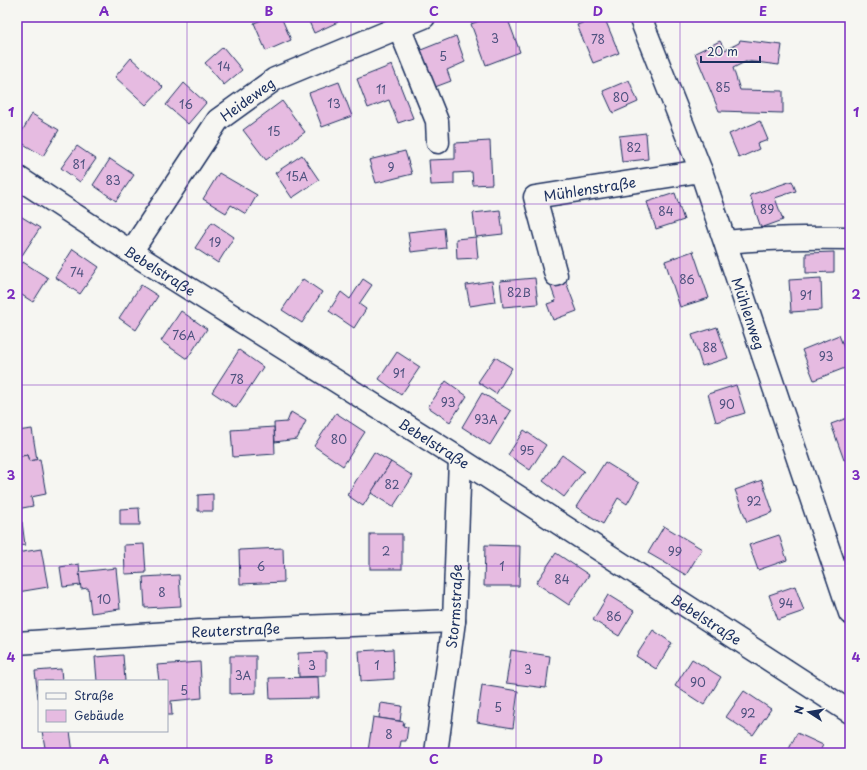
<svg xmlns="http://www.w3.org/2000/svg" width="867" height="770" font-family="'Playpen Sans',sans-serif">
	<rect width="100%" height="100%" fill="#f6f6f2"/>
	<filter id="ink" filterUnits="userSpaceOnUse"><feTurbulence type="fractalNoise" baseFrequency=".025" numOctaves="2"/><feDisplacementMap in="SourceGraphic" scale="8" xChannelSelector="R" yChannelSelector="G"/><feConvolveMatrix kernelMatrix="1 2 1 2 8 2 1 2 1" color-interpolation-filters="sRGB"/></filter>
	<g filter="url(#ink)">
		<g fill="#e6bbe1" stroke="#1b2f5e">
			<polygon points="269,17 281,17 291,40 266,51 254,23"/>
			<polygon points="307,17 336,17 338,22 314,33"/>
			<polygon points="490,17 507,17 520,52 486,65 471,24"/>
			<polygon points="598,17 604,17 619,53 593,63 577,25"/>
			<polygon points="456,36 465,62 447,70 451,81 435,87 421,50"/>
			<polygon points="740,40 782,45 779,65 747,61 733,68 740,90 783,91 783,113 719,111 695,53 720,41 725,50 739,43"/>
			<polygon points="223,47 242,70 224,85 205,63"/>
			<polygon points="131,58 163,87 146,105 115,77"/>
			<polygon points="392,65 413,118 398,123 389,100 368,108 357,79"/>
			<polygon points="629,80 638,102 613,113 603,91"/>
			<polygon points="339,82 352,116 322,127 309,93"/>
			<polygon points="184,83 206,103 188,124 166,105"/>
			<polygon points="282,101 305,132 266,160 243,130"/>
			<polygon points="32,114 59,130 43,156 17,140"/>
			<polygon points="760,121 768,140 757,144 759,149 739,158 729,134"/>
			<polygon points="646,133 648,159 622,162 619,136"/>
			<polygon points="490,141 492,184 473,185 472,172 454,173 454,184 431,185 429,160 455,159 455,143"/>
			<polygon points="77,146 96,159 80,182 61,168"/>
			<polygon points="405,151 412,174 376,183 369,160"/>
			<polygon points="302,155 319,180 292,198 275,173"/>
			<polygon points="110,159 134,175 116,201 93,185"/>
			<polygon points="219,173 257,195 246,214 231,205 226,213 203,199"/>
			<polygon points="792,181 796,191 775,198 783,220 761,228 750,195"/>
			<polygon points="675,193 684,220 656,229 647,202"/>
			<polygon points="500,210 503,234 476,237 473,213"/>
			<polygon points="17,214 40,228 17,263"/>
			<polygon points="212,222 234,237 218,263 195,248"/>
			<polygon points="444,228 446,248 411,252 408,232"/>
			<polygon points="476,237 478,258 457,259 456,239"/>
			<polygon points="73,249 99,267 80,294 55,277"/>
			<polygon points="693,251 709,298 680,307 665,261"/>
			<polygon points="834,252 834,272 806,273 806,253"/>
			<polygon points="23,262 48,278 33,302 17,292 17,271"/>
			<polygon points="535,278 538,304 503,307 500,281"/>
			<polygon points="821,278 822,310 791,312 789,280"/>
			<polygon points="303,279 322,292 302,323 282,310"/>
			<polygon points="363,279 372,285 359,304 366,309 354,328 329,311 341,292 350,299"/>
			<polygon points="492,281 495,302 470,306 466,285"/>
			<polygon points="566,282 577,311 553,320 547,304 556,301 551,287"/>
			<polygon points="141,285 158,296 136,330 119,318"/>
			<polygon points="181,311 207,329 187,359 161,341"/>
			<polygon points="717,327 728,358 702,366 692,335"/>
			<polygon points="839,335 850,363 850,366 814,380 802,350"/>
			<polygon points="239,350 263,367 236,408 212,392"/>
			<polygon points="397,352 420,367 401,395 379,379"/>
			<polygon points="495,357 512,368 496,394 478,382"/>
			<polygon points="446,381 467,396 450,422 428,407"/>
			<polygon points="736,385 745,413 716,422 708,394"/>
			<polygon points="482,393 511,411 490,445 462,427"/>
			<polygon points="291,412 306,421 297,439 275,442 274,423 287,422"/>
			<polygon points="336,413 365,432 343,466 314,446"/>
			<polygon points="850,417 850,458 844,460 831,424"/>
			<polygon points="274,427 275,454 233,457 231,430"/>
			<polygon points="32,429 37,460 29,461 27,455 17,457 17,431"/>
			<polygon points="524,430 546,445 530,470 508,455"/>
			<polygon points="374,452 391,462 363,506 347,495"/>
			<polygon points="27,455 29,461 40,459 46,494 31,497 33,506 17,509 17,457"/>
			<polygon points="562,455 584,471 564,497 543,481"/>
			<polygon points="391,462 413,476 393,507 371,493"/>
			<polygon points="605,462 639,483 627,504 618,498 603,524 576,507"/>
			<polygon points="762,480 773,512 747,522 735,490"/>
			<polygon points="213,494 213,511 198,511 198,495"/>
			<polygon points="139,508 140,525 120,525 120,509"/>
			<polygon points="22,522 25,545 17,546 17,523"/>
			<polygon points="664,526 702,549 686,575 648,553"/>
			<rect x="370" y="534" width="32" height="35"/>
			<polygon points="779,535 787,560 758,570 749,545"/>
			<polygon points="144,544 146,573 125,574 124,545"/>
			<polygon points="485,545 520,546 519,586 484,586"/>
			<polygon points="283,548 284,582 240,584 239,550"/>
			<polygon points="41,549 48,587 18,592 17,553"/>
			<polygon points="556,553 589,575 569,605 536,583"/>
			<polygon points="79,564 81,585 63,587 60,567"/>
			<polygon points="116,568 120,609 91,613 88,588 81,589 79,572"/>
			<polygon points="179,575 181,606 145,608 143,577"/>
			<polygon points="795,586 804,611 778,620 769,595"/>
			<polygon points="608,595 634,611 619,636 593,620"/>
			<polygon points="653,630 672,643 656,669 636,656"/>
			<polygon points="393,649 394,679 361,681 359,651"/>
			<polygon points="511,650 550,656 546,688 506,683"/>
			<polygon points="326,652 326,676 299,677 298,653"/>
			<polygon points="123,655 125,681 97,681 95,657"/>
			<polygon points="230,656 256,656 256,693 230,694"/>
			<polygon points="692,659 721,677 704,705 675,686"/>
			<polygon points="200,662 202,698 171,701 172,715 167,715 167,681 159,681 157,665"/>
			<polygon points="61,669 62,681 39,681 39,698 38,698 35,671"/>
			<polygon points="318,677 319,698 270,699 269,678"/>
			<polygon points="482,685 518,691 513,728 477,722"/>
			<polygon points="744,691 771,709 753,735 726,717"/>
			<polygon points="381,703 402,706 400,721 379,718"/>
			<polygon points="373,717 404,722 403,726 408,727 406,741 401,741 399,753 385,753 368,751"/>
			<polygon points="42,731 70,731 73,753 46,753"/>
			<polygon points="797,733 823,745 819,753 787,753"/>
			<polygon points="465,749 498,753 464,753"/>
		</g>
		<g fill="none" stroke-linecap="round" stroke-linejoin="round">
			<defs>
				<g id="minor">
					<path id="s1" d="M640 17 701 171 850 613"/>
					<polyline points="399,27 437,121 438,142"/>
					<path id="s2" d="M17 177 131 252 460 459 850 712"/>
					<path d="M726 242C767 238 809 237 850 238"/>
					<path id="s3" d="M131 252 218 120 275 79 424 17"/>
					<path id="s4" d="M556 275 535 197 701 171"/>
					<path id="s5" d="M17 643 199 631 454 621"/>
					<path id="s6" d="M436 753 454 621 460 459"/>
				</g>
			</defs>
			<use href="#minor" stroke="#1b2f5e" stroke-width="25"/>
			<use href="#minor" stroke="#f6f6f2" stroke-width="22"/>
		</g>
	</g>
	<path fill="none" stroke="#7b2cbf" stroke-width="1" stroke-opacity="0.55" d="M187 17V753M351 17V753M516 17V753M680 17V753M17 204H850M17 385H850M17 566H850"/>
	<g text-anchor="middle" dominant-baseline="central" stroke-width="4" stroke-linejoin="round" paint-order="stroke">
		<g font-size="12" fill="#4e527f">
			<text x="495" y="38">3</text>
			<text x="598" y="39">78</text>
			<text x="443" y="56">5</text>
			<text x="224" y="66">14</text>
			<text x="723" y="87">85</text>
			<text x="381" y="89">11</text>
			<text x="621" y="97">80</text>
			<text x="334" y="103">13</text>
			<text x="186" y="104">16</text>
			<text x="274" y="131">15</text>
			<text x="634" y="147">82</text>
			<text x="79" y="164">81</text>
			<text x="391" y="167">9</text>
			<text x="297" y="176">15A</text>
			<text x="113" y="180">83</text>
			<text x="767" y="209">89</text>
			<text x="666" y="211">84</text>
			<text x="215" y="242">19</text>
			<text x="77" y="272">74</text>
			<text x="687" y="279">86</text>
			<text x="519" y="292">82B</text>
			<text x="806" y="295">91</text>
			<text x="184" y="335">76A</text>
			<text x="710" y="347">88</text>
			<text x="826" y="356">93</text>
			<text x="399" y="373">91</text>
			<text x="237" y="379">78</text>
			<text x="448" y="402">93</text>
			<text x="727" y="404">90</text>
			<text x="486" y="419">93A</text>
			<text x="339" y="439">80</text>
			<text x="527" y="450">95</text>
			<text x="392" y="484">82</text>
			<text x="754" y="501">92</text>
			<text x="386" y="551">2</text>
			<text x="675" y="551">99</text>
			<text x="261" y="566">6</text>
			<text x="502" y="566">1</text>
			<text x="562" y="579">84</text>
			<text x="162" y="592">8</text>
			<text x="104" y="599">10</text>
			<text x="786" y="603">94</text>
			<text x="614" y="616">86</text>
			<text x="312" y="665">3</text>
			<text x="377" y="665">1</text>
			<text x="528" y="669">3</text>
			<text x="243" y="675">3A</text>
			<text x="698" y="682">90</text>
			<text x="184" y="690">5</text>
			<text x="498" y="707">5</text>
			<text x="748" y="713">92</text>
			<text x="389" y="734">8</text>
		</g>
		<g font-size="14" fill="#1b2f5e" stroke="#f6f6f2">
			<text stroke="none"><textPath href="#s3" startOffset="194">Heideweg</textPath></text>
			<text stroke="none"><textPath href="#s4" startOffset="136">Mühlenstraße</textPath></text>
			<text stroke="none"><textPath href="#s2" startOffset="171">Bebelstraße</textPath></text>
			<text stroke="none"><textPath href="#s1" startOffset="316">Mühlenweg</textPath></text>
			<text stroke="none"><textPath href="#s2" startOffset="495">Bebelstraße</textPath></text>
			<text stroke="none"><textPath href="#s6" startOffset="148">Stormstraße</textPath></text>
			<text stroke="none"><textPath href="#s2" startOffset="819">Bebelstraße</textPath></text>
			<text stroke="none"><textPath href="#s5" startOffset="219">Reuterstraße</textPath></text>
		</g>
	</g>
	<rect width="867" height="770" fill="none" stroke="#f6f6f2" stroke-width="44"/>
	<rect x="38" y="680" width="130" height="52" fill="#f6f6f2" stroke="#9ea6b7"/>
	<rect x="46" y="693" width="20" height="6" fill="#f6f6f2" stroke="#9ea6b7"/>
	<text x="74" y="700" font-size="12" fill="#1b2f5e">Straße</text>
	<rect x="46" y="710" width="20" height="12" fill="#e6bbe1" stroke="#9ea6b7"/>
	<text x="74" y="720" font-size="12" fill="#1b2f5e">Gebäude</text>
	<g transform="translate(809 712) rotate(282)" stroke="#f6f6f2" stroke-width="3" paint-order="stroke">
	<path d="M0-3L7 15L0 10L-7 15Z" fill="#1b2f5e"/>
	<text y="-6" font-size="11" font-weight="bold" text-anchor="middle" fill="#1b2f5e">N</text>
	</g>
	<path d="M701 56v6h59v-6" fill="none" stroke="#1b2f5e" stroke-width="2"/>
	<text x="707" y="56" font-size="12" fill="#1b2f5e" stroke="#f6f6f2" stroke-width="3" paint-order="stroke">20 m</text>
	<rect x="22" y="22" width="823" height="726" fill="none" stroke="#7b2cbf" stroke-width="1.5"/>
	<g font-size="13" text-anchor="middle" font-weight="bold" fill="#7b2cbf">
		<text x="104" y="16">A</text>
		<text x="269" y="16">B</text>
		<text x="434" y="16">C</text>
		<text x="598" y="16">D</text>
		<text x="763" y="16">E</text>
		<text x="11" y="117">1</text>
		<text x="856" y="117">1</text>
		<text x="11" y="299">2</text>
		<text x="856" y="299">2</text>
		<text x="11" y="480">3</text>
		<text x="856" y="480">3</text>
		<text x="11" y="662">4</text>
		<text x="856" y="662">4</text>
		<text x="104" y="764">A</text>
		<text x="269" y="764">B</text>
		<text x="434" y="764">C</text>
		<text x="598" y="764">D</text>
		<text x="763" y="764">E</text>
	</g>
</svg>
